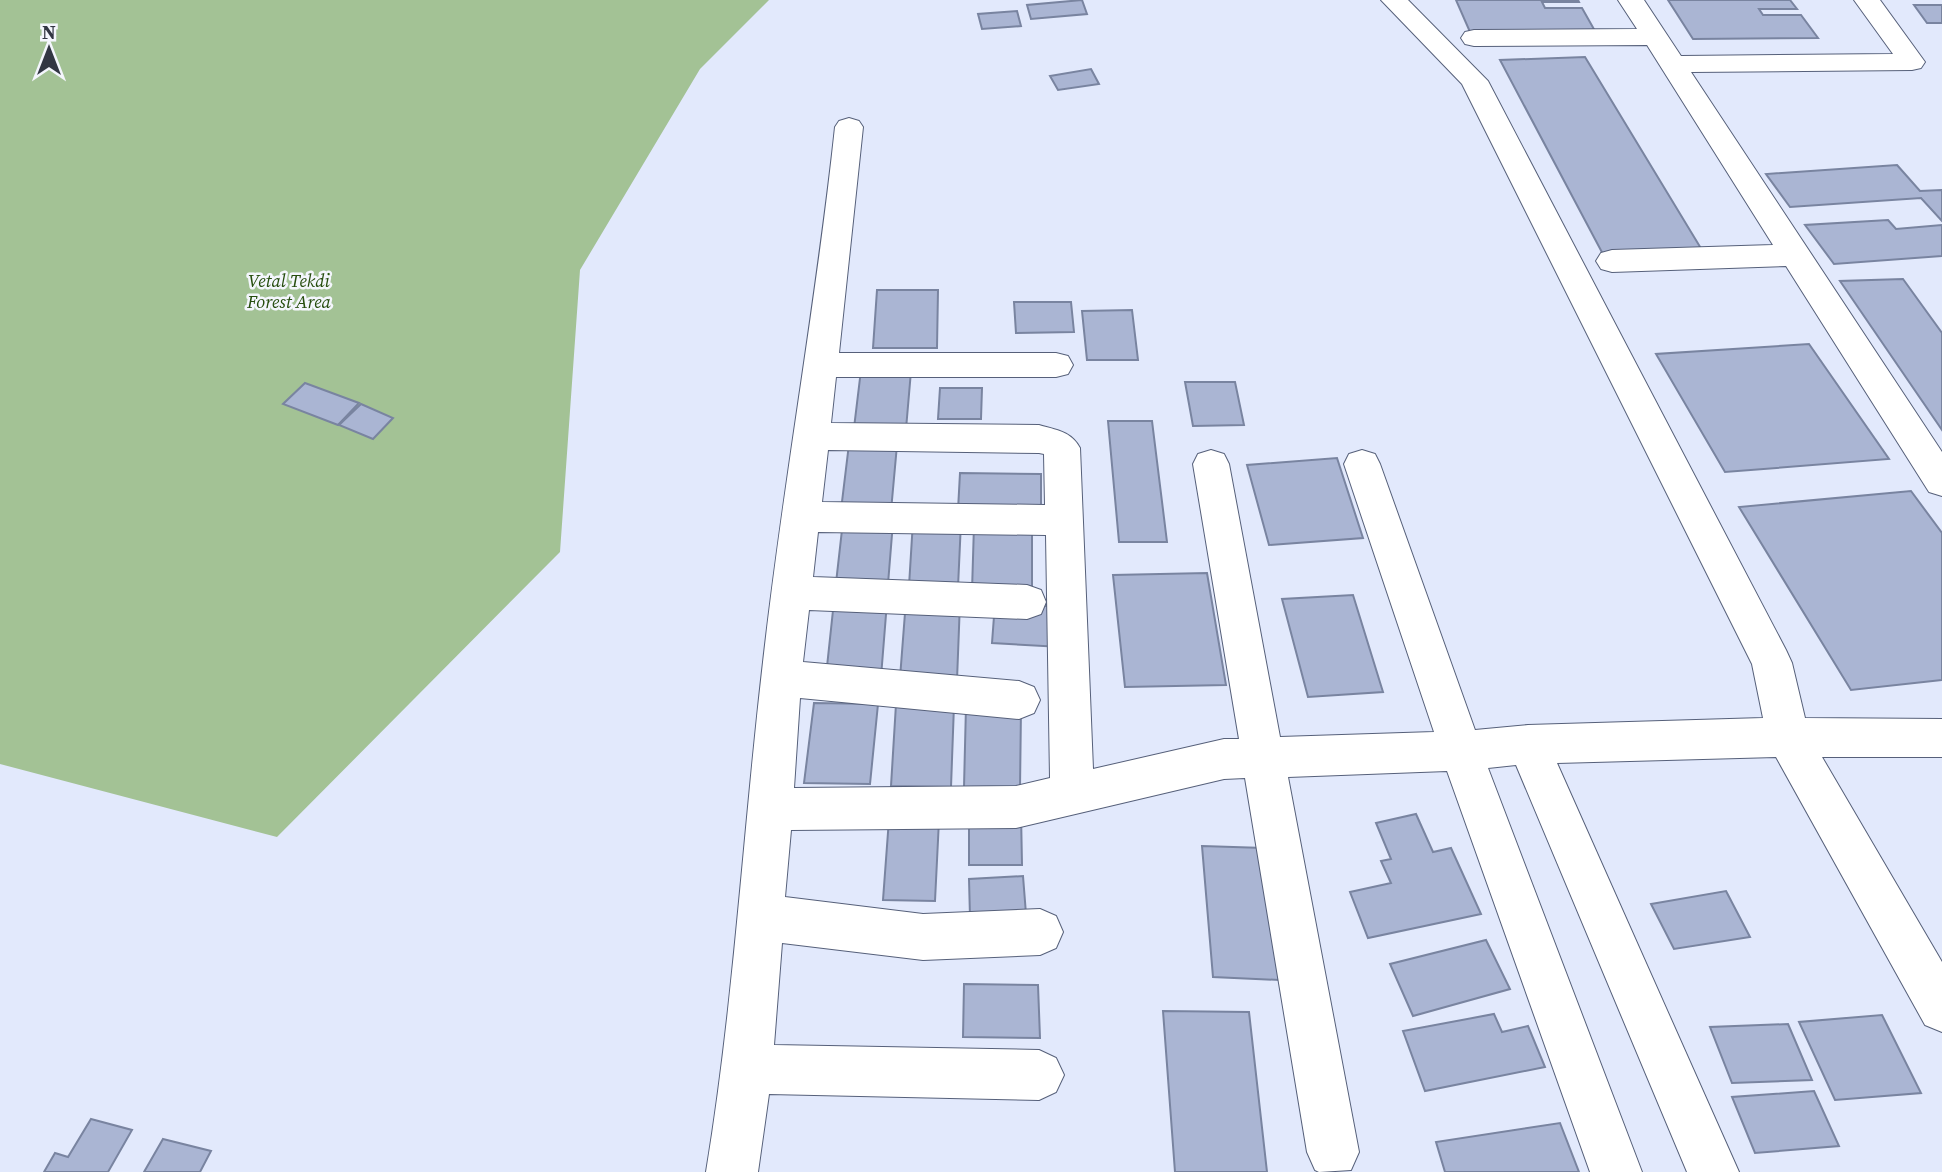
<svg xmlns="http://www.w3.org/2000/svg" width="1942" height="1172" font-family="'Source Serif 4',serif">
	<rect width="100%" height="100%" fill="#e2e9fc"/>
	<polygon fill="#a3c295" points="0,0 769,0 700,69 580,270 560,552 277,837 0,764"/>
	<g fill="#aab5d3" stroke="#7984a0" stroke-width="2">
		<polygon points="1082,0 1087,14 1031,19 1027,5"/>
		<polygon points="1456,0 1578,0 1579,2 1542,2 1545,8 1582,8 1595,31 1470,32"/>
		<polygon points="1668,0 1790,0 1797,9 1759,9 1763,15 1801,15 1818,38 1693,39"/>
		<polygon points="1914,5 1942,5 1942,23 1927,23"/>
		<polygon points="1017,11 1021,26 982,29 978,14"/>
		<polygon points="1585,57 1705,255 1605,258 1500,60"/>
		<polygon points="1091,69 1099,84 1058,90 1050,76"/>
		<polygon points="1897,165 1920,191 1942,190 1942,221 1921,198 1790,207 1766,174"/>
		<polygon points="1888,220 1896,229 1942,225 1942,256 1834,264 1805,225"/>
		<polygon points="1903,279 1942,333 1942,430 1840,281"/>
		<polygon points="877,290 938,290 937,348 873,348"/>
		<polygon points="1014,302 1071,302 1074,332 1016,333"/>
		<polygon points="1132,310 1138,360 1087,360 1082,311"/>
		<polygon points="1809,344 1889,459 1725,472 1656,354"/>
		<polygon points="861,370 911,371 906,429 854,428"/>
		<polygon points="1185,382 1235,382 1244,425 1193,426"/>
		<polygon points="305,383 359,403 338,425 283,404"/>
		<polygon points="940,388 982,388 981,419 938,419"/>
		<polygon points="361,404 393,418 373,439 339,425"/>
		<polygon points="1108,421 1152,421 1167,542 1119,542"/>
		<polygon points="849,444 897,445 891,511 841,510"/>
		<polygon points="1337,458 1363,538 1269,545 1247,465"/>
		<polygon points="960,473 1041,474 1041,512 958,510"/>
		<polygon points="1911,491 1942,533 1942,680 1851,690 1739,507"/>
		<polygon points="843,521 893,522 888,584 836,583"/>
		<polygon points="913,521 961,522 958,587 909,586"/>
		<polygon points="974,525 1032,526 1032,592 972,591"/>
		<polygon points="1207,573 1226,685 1125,687 1113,575"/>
		<polygon points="1353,595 1383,692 1308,697 1282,599"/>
		<polygon points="906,600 960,602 957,680 900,678"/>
		<polygon points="834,601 887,602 881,677 826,676"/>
		<polygon points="995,603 1063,607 1061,647 992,643"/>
		<polygon points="814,703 878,704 870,784 804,783"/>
		<polygon points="896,704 954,705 951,787 891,786"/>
		<polygon points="966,706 1021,708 1020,789 964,787"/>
		<polygon points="969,813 1021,813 1022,865 969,865"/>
		<polygon points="1416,814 1433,852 1451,848 1481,914 1368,938 1350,892 1391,883 1381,861 1391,859 1376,823"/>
		<polygon points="889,819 939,820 935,901 883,900"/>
		<polygon points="1202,846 1264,848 1279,980 1213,977"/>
		<polygon points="1023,876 1026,914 970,917 969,879"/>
		<polygon points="1726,891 1750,937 1674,949 1651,904"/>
		<polygon points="1486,940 1510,989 1413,1016 1390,964"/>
		<polygon points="964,984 1038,985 1040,1038 963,1037"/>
		<polygon points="1163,1011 1249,1012 1267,1172 1175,1172"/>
		<polygon points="1494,1014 1502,1032 1528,1026 1545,1067 1425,1091 1403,1031"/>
		<polygon points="1882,1015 1921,1093 1835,1100 1799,1022"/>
		<polygon points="1788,1024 1812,1080 1732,1083 1710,1027"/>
		<polygon points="1814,1091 1839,1146 1755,1153 1732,1097"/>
		<polygon points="91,1119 132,1130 108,1172 44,1172 55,1153 68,1157"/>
		<polygon points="1560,1123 1579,1172 1445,1172 1436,1142"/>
		<polygon points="163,1139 211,1151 200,1172 144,1172"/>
	</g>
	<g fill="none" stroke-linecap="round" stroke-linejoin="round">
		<defs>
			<g id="street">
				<path d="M1381 0H1408L1488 81 1786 650 1792 663 1805 718 1942 719V757H1822L1942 962V1032L1925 1025 1776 757 1557 763 1739 1172H1687L1516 765 1488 768 1642 1172H1590L1447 771 1288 777 1359 1152 1351 1170 1319 1172 1315 1170 1307 1152 1245 778 1224 779 1016 828 791 830 785 897 923 914 1040 909 1056 916 1063 932 1056 948 1040 955 923 960 782 943 774 1045 1039 1050 1056 1058 1064 1075 1056 1092 1039 1100 769 1094 758 1172H706C734 1003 743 832 763 662 783 483 816 306 835 127L839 121 849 118 859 121 863 127 839 353H1056L1068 356 1073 365 1068 374 1056 377H836L831 423 1039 425C1056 430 1071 431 1080 448L1093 769 1224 739H1239L1193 464 1198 454 1211 450 1224 454 1229 464 1280 737 1434 732 1344 464 1349 454 1362 450 1375 454 1380 464 1475 730 1528 725 1763 718 1752 664 1462 84ZM828 450 1039 453 1044 454 1045 505 822 502ZM818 532 1046 535 1050 778 1016 786 794 788 800 698 1019 719 1034 713 1040 700 1034 687 1019 681 803 662 809 610 1027 619 1041 614 1046 602 1041 590 1027 585 813 577Z"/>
				<polygon points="1618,0 1644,0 1681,56 1893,54 1854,0 1880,0 1925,62 1921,68 1912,70 1691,72 1942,452 1942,496 1929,492 1786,266 1612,272 1601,269 1596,261 1601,253 1612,250 1773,245 1647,45 1474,46 1465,44 1461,38 1465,32 1474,30 1637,29"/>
			</g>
		</defs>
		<use href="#street" stroke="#56607a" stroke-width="2"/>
		<use href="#street" fill="#fff" fill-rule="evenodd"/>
	</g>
	<g text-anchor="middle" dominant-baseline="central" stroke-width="5" stroke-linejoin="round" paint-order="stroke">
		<g font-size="18" font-style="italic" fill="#264d0e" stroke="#f4f6fd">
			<text x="289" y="280">Vetal Tekdi<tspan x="289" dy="21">Forest Area</tspan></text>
		</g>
	</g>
	<g transform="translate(49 49)" stroke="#f4f6fd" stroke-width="5" paint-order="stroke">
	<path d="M0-5L12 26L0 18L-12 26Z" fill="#323643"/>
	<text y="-10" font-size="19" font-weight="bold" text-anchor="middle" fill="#323643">N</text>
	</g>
</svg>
